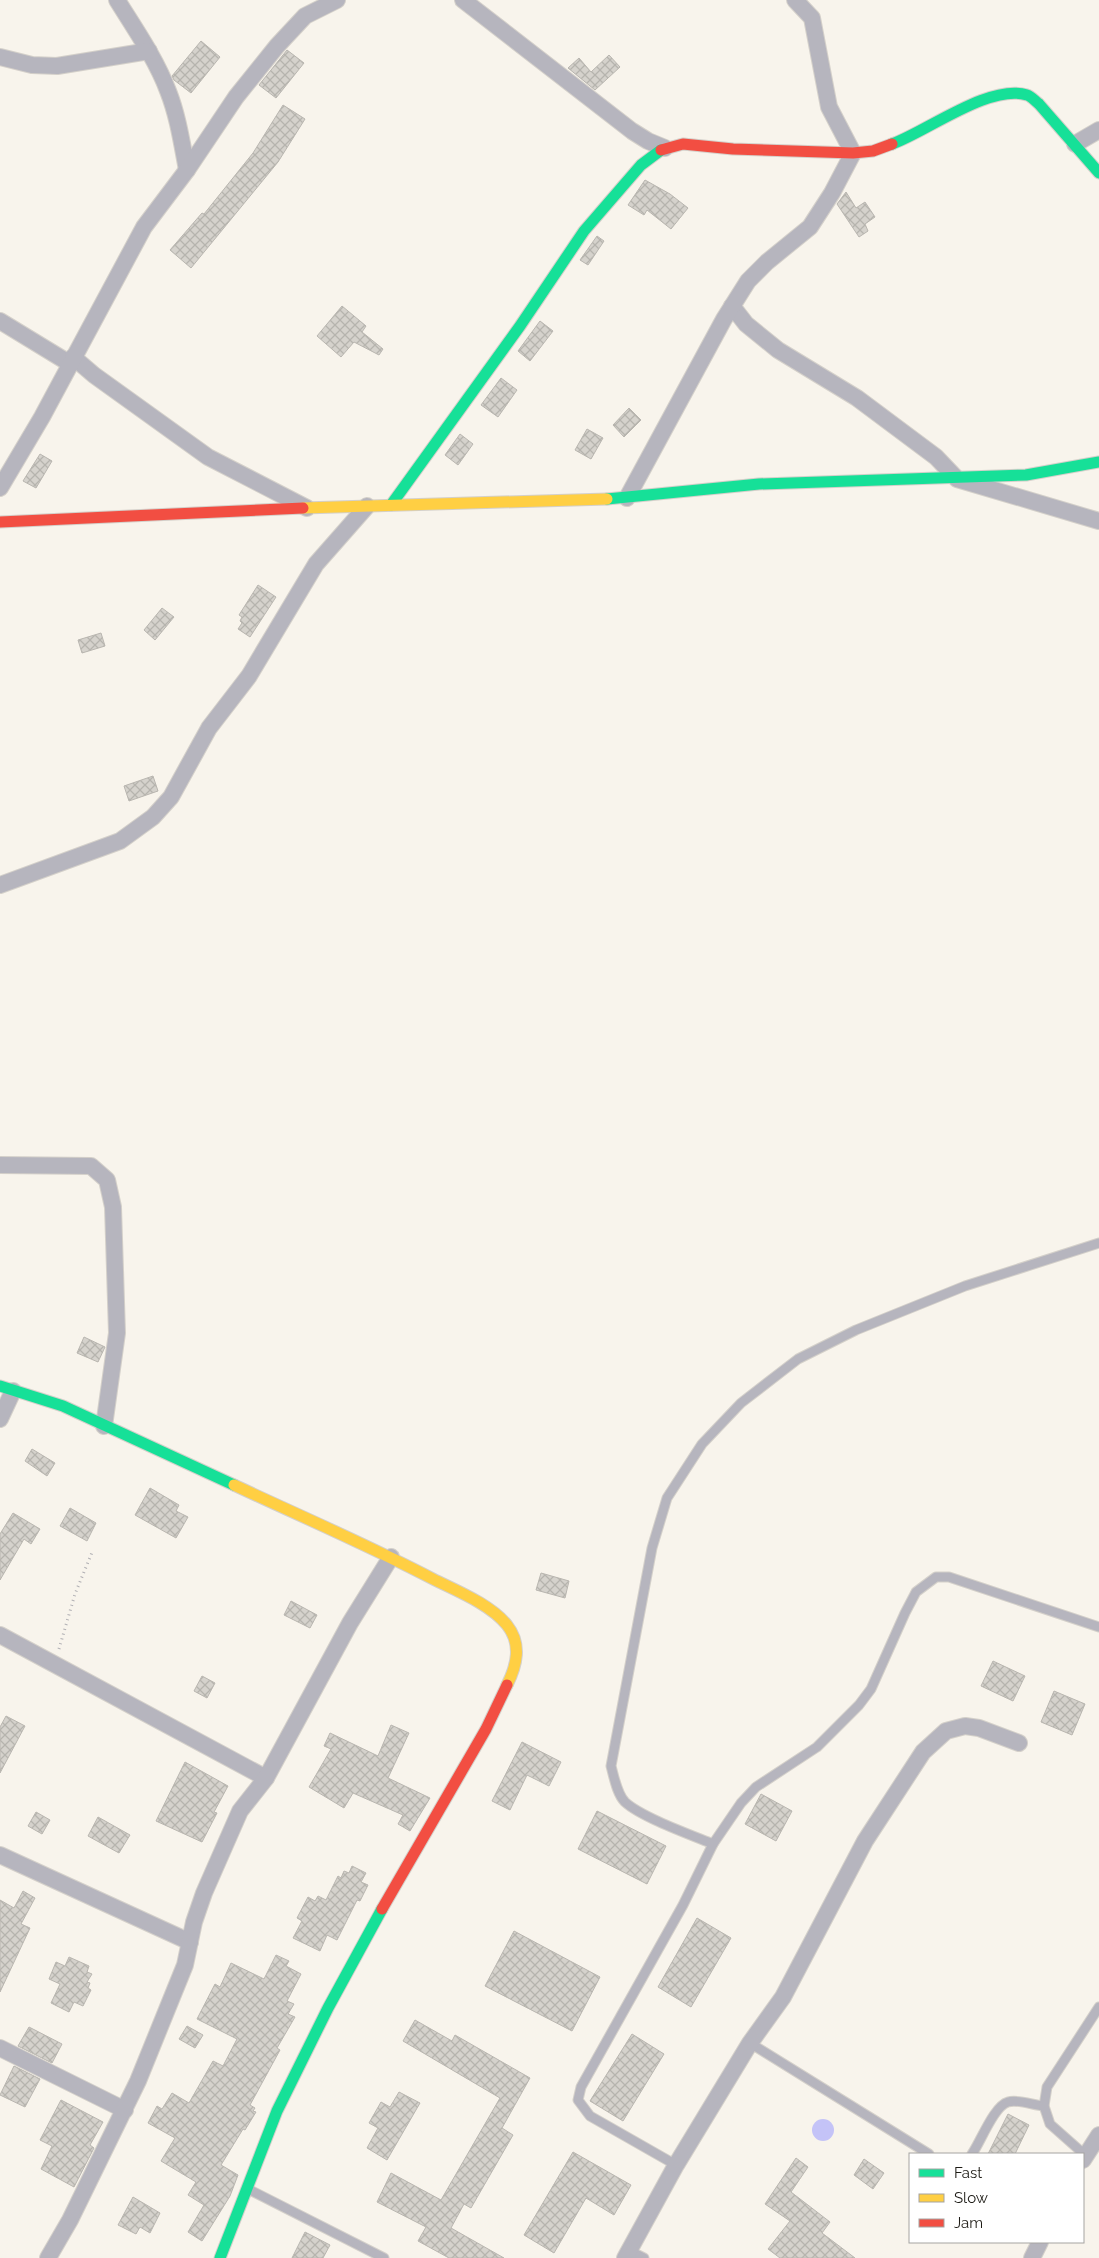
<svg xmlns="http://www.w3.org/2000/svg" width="1099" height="2258" font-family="Raleway,sans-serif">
	<defs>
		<pattern id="building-cross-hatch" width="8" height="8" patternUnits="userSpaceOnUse" patternTransform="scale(1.25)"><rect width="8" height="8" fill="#d5d2cc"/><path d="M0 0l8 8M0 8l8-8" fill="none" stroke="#b6b4ae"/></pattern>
	</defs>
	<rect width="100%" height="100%" fill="#f8f4ec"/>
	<circle fill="#c4c3f7" cx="823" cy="2130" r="11"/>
	<g fill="url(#building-cross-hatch)" stroke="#b9b6b0">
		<polygon points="201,41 220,57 191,93 174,80 172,76"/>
		<polygon points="287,50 304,63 276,98 259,85"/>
		<polygon points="609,55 620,67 595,90 568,68 579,58 591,72"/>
		<polygon points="283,105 305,119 278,162 191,268 170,250 202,213 204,214 253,153"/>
		<polygon points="645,180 670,194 688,208 671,229 647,210 644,215 628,205"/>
		<polygon points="846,192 856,208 865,202 875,217 865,224 868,231 859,237 837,204"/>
		<polygon points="597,236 604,241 588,265 580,260"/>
		<polygon points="342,306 366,326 362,332 383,349 379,355 354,342 341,357 317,336"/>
		<polygon points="540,321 553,331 530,361 518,351"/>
		<polygon points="501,378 517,390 498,417 481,405"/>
		<polygon points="629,408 641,420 624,437 613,425"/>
		<polygon points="587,429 603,438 591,459 575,450"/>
		<polygon points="460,434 473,444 458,465 445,455"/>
		<polygon points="40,454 52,461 36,488 23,481"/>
		<polygon points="258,585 276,597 250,637 238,629 242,623 240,621 242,617 239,615"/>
		<polygon points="162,608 174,617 155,640 144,630"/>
		<polygon points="101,633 105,646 82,653 78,640"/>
		<polygon points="153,776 158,791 129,801 124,786"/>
		<polygon points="84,1337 105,1347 98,1362 77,1353"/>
		<polygon points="32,1449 55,1463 47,1476 25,1461"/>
		<polygon points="150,1488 179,1505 176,1511 188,1517 176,1538 135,1515"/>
		<polygon points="70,1508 96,1523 87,1541 60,1526"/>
		<polygon points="13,1513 40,1529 31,1544 24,1539 0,1580 0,1534"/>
		<polygon points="541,1573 569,1581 565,1598 536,1590"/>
		<polygon points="291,1601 317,1615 310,1628 284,1615"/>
		<polygon points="993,1661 1025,1676 1013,1701 981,1686"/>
		<polygon points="202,1676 215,1683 207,1698 194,1691"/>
		<polygon points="1054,1691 1085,1704 1072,1735 1041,1722"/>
		<polygon points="6,1716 25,1726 0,1773 0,1727"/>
		<polygon points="391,1725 409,1733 388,1778 430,1798 410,1831 398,1824 403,1815 353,1793 344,1808 309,1787 331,1749 324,1746 330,1733 378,1756"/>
		<polygon points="522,1742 561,1762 549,1786 527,1775 510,1810 492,1801"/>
		<polygon points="185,1762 228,1786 214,1812 217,1813 202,1842 156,1821"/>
		<polygon points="761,1794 792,1811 776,1841 745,1824"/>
		<polygon points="597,1811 666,1846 647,1884 578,1849"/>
		<polygon points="36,1812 50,1820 42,1834 28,1826"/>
		<polygon points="98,1817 130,1835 119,1853 88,1836"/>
		<polygon points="352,1866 366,1873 361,1882 368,1885 360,1901 357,1900 337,1940 327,1935 320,1951 293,1938 302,1921 297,1918 308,1897 315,1901 318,1896 326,1900 338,1876 341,1878 344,1871 349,1873"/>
		<polygon points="23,1891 35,1898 21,1924 30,1928 0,1992 0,1900 14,1908"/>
		<polygon points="697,1918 731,1938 691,2007 658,1987"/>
		<polygon points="514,1931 600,1977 572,2031 485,1986"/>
		<polygon points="276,1955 289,1961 286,1966 301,1974 287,2001 294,2004 288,2014 295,2017 277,2048 280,2050 250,2105 255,2108 253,2111 256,2112 245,2130 243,2129 221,2165 238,2175 230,2196 202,2241 188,2232 204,2205 188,2195 196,2182 161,2161 175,2138 148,2123 157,2106 162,2109 172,2093 189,2103 213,2061 223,2066 237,2039 197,2019 215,1984 220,1987 231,1963 264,1979"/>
		<polygon points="69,1957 89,1966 87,1972 92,1974 87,1982 90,1983 88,1988 91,1990 83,2006 74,2002 69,2012 51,2003 60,1984 49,1979 56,1962 65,1966"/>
		<polygon points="415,2020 452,2041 455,2035 530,2078 502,2128 513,2135 471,2208 464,2204 451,2228 504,2258 449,2258 418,2241 426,2227 377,2202 391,2173 441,2200 500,2098 403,2041"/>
		<polygon points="187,2026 203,2035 195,2048 179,2039"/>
		<polygon points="29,2027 62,2044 52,2063 18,2046"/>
		<polygon points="632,2034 664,2054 623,2121 590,2101"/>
		<polygon points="14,2066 40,2079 25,2107 0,2095"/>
		<polygon points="399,2092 420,2103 387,2160 367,2148 378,2128 369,2123 381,2102 390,2107"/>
		<polygon points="61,2100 103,2122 90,2145 94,2148 74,2187 41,2169 52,2146 40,2140"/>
		<polygon points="1008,2114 1029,2125 1015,2154 988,2154"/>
		<polygon points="573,2152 631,2185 614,2215 586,2198 554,2253 524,2235"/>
		<polygon points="796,2158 808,2167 791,2192 830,2222 822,2233 855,2258 780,2258 768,2249 790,2221 765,2204"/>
		<polygon points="864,2159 884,2173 873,2189 854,2175"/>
		<polygon points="133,2197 160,2213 150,2233 140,2227 136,2234 118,2225"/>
		<polygon points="305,2232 330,2245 323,2258 292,2258"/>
	</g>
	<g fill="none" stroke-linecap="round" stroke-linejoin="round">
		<defs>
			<g id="lane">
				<path d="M713 1844C691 1835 641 1817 625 1802 617 1794 614 1777 611 1766L652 1548 667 1498 702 1444 741 1403 798 1359 856 1330 965 1286 1099 1243"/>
				<polyline points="750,2043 929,2154"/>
				<path d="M972 2154C981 2141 994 2106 1008 2102 1018 2099 1033 2105 1044 2106"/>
				<polyline points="1085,2155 1050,2124 1044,2106 1047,2087 1099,2007"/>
				<polyline points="676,2165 590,2116 578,2100 581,2087 683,1905 713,1844 741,1803 756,1787 817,1747 859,1705 871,1689 905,1613 916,1592 936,1577 949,1577 1099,1627"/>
				<polyline points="248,2189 384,2258"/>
				<polyline points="630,2251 644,2258"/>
			</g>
			<g id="street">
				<path d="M117 0C135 29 156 59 168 91 178 116 182 144 187 170"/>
				<polyline points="463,0 632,131 648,141 665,148"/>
				<polyline points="0,57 32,65 57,66 149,51"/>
				<polyline points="1075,144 1099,130"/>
				<polyline points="732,306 746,324 778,350 857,398 936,457 957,479 1099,521"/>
				<polyline points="0,321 69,363"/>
				<polyline points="73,357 94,375 208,457 307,508"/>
				<polyline points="0,488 42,417 144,227 187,170 236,97 277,46 305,16 337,0"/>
				<polyline points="627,498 724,319 748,281 767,262 810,227 832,193 853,153 829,107 812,18 795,0"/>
				<polyline points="0,885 120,841 153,817 171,797 209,728 249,676 316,564 367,506"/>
				<polyline points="0,1165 91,1166 107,1180 113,1207 117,1333 104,1426"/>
				<polyline points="0,1419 13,1391"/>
				<polyline points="0,1635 266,1778"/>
				<polyline points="0,1855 190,1942"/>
				<polyline points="0,2048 125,2110"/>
				<polyline points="1083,2160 1099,2135"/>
				<polyline points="48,2258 70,2220 138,2081 185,1965 194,1922 204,1893 240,1811 266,1778 350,1623 391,1557"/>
				<polyline points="625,2258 676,2165 750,2043 783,1997 865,1841 923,1752 946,1731 965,1726 979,1728 1019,1743"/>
				<polyline points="1032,2258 1040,2242"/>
			</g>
			<g id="fast">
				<path d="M892 144C926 132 990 83 1027 95 1031 96 1035 101 1039 104L1099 173"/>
				<polyline points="607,499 759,484 1026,475 1099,462"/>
				<polyline points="391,505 520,326 584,231 641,165 661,150"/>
				<polyline points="0,1386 63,1406 234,1485"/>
				<polyline points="220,2258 277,2111 328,2008 382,1909"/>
			</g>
			<g id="slow">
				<polyline points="303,508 607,499"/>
				<path d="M234 1485C300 1516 368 1545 433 1579 457 1591 490 1604 507 1625 522 1644 517 1665 507 1685"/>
			</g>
			<g id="jam">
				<polyline points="661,150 683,144 733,149 853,153 873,151 892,144"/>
				<polyline points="0,522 303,508"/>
				<polyline points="382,1909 486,1729 507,1685"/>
			</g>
		</defs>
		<use href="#lane" stroke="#d4d0ca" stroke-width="11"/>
		<use href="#street" stroke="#d4d0ca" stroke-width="18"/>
		<use href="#fast" stroke="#d4d0ca" stroke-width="13"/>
		<use href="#slow" stroke="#d4d0ca" stroke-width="13"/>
		<use href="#jam" stroke="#d4d0ca" stroke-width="13"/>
		<polyline stroke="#b1b0b4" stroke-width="3" stroke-dasharray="1 4" stroke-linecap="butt" points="59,1649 75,1594 93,1550"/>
		<use href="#lane" stroke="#b6b5be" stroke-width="9"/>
		<use href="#street" stroke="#b6b5be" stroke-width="16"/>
		<use href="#fast" stroke="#16e098" stroke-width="11"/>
		<use href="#slow" stroke="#ffcf43" stroke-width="11"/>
		<use href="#jam" stroke="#f24e42" stroke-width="11"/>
	</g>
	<rect x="909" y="2153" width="175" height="90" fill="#ffffff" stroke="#a5a4a1"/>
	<rect x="919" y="2169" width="25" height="8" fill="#16e098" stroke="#a5a4a1"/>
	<text x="954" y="2178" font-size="15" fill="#1d1b15">Fast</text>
	<rect x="919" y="2194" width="25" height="8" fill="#ffcf43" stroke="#a5a4a1"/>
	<text x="954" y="2203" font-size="15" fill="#1d1b15">Slow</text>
	<rect x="919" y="2219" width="25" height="8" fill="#f24e42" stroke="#a5a4a1"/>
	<text x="954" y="2228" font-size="15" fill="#1d1b15">Jam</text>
</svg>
